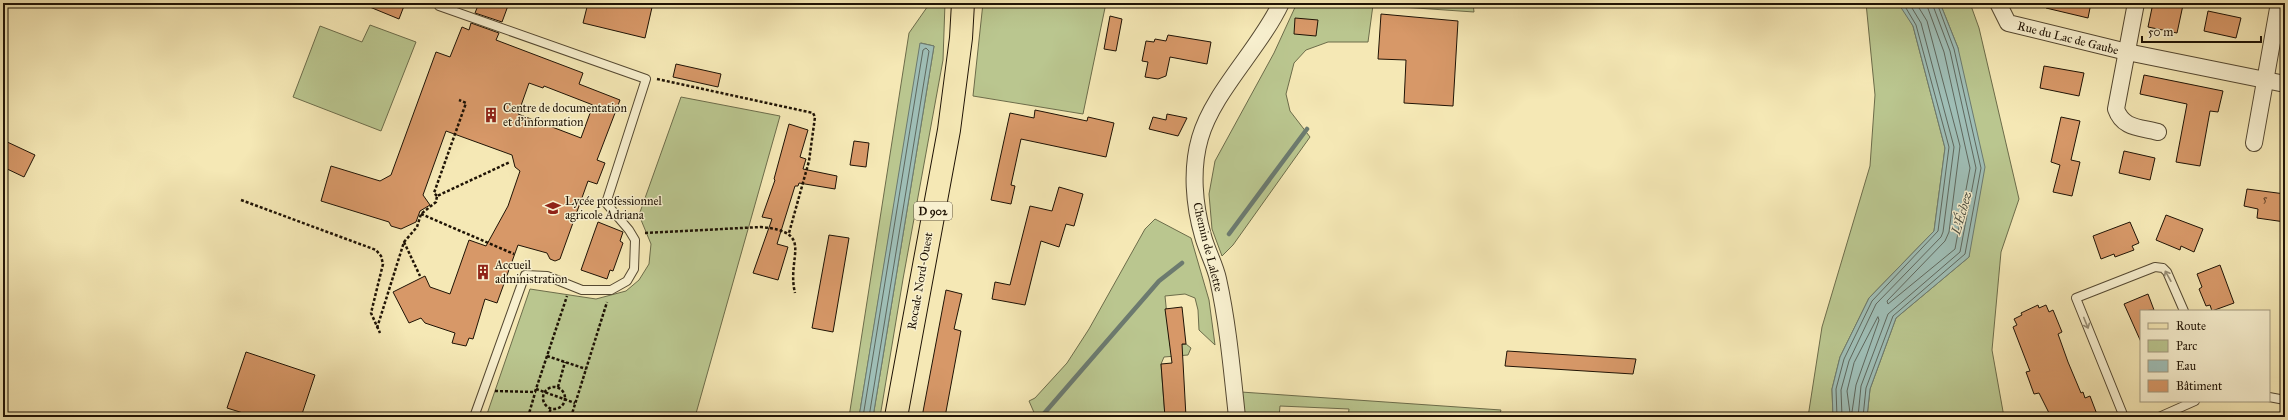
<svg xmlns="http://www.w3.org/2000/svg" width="2288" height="420" font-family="'IM FELL Great Primer',serif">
	<rect width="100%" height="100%" fill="#f5e8b5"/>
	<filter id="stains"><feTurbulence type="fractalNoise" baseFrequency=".005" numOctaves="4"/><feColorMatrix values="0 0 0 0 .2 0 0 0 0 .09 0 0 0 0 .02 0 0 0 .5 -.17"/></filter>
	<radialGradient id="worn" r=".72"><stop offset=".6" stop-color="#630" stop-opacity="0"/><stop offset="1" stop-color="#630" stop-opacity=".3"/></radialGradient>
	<g fill="#bac68f" stroke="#6c6c4a">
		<polygon points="930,3 945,3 943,60 903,279 880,417 873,417 934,46 921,43 859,417 849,417 909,33"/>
		<polygon points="983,3 1106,3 1083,114 973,96"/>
		<polygon points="1297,3 1473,3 1474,12 1373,5 1368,42 1328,42 1306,50 1294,63 1286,94 1290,111 1310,137 1233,245 1222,256 1212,229 1209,194 1215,161 1274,53"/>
		<polygon points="1866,3 1901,3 1913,26 1945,148 1934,231 1869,298 1840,357 1832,389 1833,417 1808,417 1822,327 1870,166 1875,95"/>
		<polygon points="1940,3 1970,3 1979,28 2019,199 2001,252 1992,350 2004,417 1867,417 1870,389 1896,318 1969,257 1958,48"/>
		<polygon points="370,25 416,42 381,131 293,97 320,26 362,42"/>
		<polygon points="681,97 780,116 695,417 486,417 530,289 596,299 626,291 639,280 649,264 651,244 639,215"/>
		<polygon points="1155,219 1191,238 1209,300 1215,345 1199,330 1198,310 1195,298 1185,294 1165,296 1170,346 1186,344 1191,348 1188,355 1164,357 1161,364 1165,417 1036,417 1029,401 1035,398 1067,363 1089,329 1145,229"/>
		<polygon points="1241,392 1501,410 1499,417 1348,417 1349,409 1280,406 1279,417 1244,417"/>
	</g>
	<g fill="#9fbeb6" stroke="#6c7a6f">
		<polygon points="1898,3 1940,3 1958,48 1985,167 1969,257 1896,318 1870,389 1867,417 1833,417 1832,389 1840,357 1869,298 1934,231 1945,148 1913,26"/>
		<polygon points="920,43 934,46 873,417 859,417"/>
	</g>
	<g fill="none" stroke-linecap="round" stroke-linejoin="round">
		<g stroke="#5f685e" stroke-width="1">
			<polyline points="1916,3 1927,21 1960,146 1949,232 1945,241 1887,301 1888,304 1955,249 1970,168 1944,52 1926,3"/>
			<polygon points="1878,317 1879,320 1856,385 1852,412 1850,413 1847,391 1854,363"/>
			<polyline points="863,417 923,50 926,48 929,51 869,417"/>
			<polyline points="1837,417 1836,389 1844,359 1872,301 1938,231 1949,147 1916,25 1903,3"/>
			<polyline points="1842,417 1841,390 1849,361 1876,304 1941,237 1943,232 1954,147 1921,23 1909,3"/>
			<polyline points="1858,417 1861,386 1888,314 1960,252 1976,168 1950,51 1932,3"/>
			<polyline points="1863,417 1866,388 1893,316 1965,254 1981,168 1954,49 1937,3"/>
		</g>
		<g stroke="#6c7a6f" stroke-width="4.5">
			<polyline points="1229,234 1307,129"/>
			<polyline points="1041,417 1159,281 1182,263"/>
		</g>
	</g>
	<g fill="#d79868" stroke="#1f1305" fill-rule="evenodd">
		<polygon points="360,3 396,3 404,6 399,19"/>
		<polygon points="479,3 509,3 502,22 475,13"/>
		<polygon points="588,3 653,3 645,38 583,23"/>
		<polygon points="2046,3 2091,3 2088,18 2046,8"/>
		<polygon points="2153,3 2183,5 2177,33 2148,27"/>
		<polygon points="2208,11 2241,18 2236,38 2204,31"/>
		<polygon points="1381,14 1458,21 1453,106 1404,103 1406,60 1378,59"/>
		<polygon points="1110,16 1122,19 1116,51 1104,49"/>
		<polygon points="1295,18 1318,20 1316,36 1294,34"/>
		<path d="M471 23 499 33 496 40 583 73 579 84 620 100 597 160 605 163 597 184 588 181 560 259 555 261 550 259 547 253 518 245 497 303 485 299 473 339 469 338 466 346 452 343 455 333 425 323 421 318 409 323 393 292 425 276 430 287 450 294 469 240 486 246 508 206 520 171 515 167 512 155 446 131 423 195 430 205 420 211 416 222 401 229 391 226 389 222 321 201 331 166 380 181 391 175 436 52 450 57 462 27 469 30ZM529 83 543 88 544 86 593 105 581 138 518 114Z"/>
		<polygon points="1168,35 1211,42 1207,64 1170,57 1166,76 1158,79 1145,77 1148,62 1142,61 1146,41 1154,42 1155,39 1166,41"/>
		<polygon points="676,64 721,74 718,87 673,77"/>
		<polygon points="2044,66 2084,73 2079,96 2040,88"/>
		<polygon points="2144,75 2223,91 2218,112 2210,111 2200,166 2176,162 2187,104 2140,94"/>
		<polygon points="1035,110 1087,121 1088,117 1114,123 1106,157 1021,139 1011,185 1015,186 1011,204 991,200 1010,113 1034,118"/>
		<polygon points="1167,114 1187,118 1178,136 1149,129 1153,117 1166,120"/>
		<polygon points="2061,117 2080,121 2071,160 2080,162 2072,196 2053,192 2060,165 2051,162"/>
		<polygon points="789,124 808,130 800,157 806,159 803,169 837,176 835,189 799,183 798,186 795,186 777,244 788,247 778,280 753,273 772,219 762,217 775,180 774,179"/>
		<polygon points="3,140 35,155 24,177 3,167"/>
		<polygon points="854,141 869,143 866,167 850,165"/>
		<polygon points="2124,151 2155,158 2150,180 2119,173"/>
		<polygon points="1059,187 1083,194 1074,226 1066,224 1059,247 1041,241 1025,305 992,299 995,282 1010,285 1030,206 1052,211"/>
		<polygon points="2247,189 2285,194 2285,222 2257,218 2258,209 2244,206"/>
		<polygon points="2166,215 2203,229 2194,252 2181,246 2180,250 2156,240"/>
		<polygon points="598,222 623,232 620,241 623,243 613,271 610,270 607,279 581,270"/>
		<polygon points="2130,222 2139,243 2132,246 2134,250 2115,257 2114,254 2101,259 2093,236"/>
		<polygon points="829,235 849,238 833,332 812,328"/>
		<polygon points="2220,265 2234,303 2212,311 2210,305 2206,306 2199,289 2202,287 2197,274"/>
		<polygon points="946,290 962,294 954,329 961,331 945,417 922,417"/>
		<polygon points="2148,294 2154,310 2141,311 2141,342 2124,304"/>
		<polygon points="2038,305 2039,308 2046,305 2049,312 2053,310 2062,332 2058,334 2068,362 2081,393 2083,392 2085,398 2090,396 2098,417 2051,417 2039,393 2034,394 2026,372 2030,371 2013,327 2017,325 2014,319 2022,315 2021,313"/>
		<polygon points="1182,307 1186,344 1182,344 1186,417 1165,417 1161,364 1172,363 1165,309"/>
		<polygon points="1507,351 1538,353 1636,359 1633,374 1505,366"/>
		<polygon points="246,352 315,375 301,417 256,417 227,408"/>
	</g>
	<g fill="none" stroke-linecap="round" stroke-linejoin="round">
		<defs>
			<g id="service">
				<polyline points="437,3 439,6 646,79 606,203 629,230 635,240 634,269 627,281 611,290 582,290 547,276 525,275 474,417"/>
				<polyline points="2269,397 2285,400"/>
				<polyline points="2124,417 2076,298 2155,267 2163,268 2167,272 2184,311"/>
				<polyline points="2159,417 2195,401"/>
			</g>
			<g id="minor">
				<polyline points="1998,3 2008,23 2127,52 2285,84"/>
				<path d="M2136 3 2116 109C2123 129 2140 127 2158 132"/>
				<polyline points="2254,143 2279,3"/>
				<path d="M1237 417C1232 371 1228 324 1218 279 1215 265 1207 251 1203 236 1194 205 1191 169 1200 138 1213 92 1260 48 1281 3"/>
			</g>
			<polyline id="primary" points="896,417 949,130 961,38 963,3"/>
		</defs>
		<use href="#service" stroke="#544831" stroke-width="10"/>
		<use href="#minor" stroke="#544831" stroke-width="18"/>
		<use href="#primary" stroke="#1f1305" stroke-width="24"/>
		<g stroke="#1f1305" stroke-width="2.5" stroke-dasharray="3 2" stroke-linecap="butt">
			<polyline points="657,79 813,113 815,117 809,161 789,233"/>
			<polyline points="437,196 434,193 466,103 459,100"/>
			<polyline points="241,200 376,250 381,256 383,264 371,313 380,333"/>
			<polyline points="421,214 514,254"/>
			<path d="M645 233 761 227C816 232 786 256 795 293"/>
			<polyline points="404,242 420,276"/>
			<polyline points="377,328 404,242 417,227 421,214 436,202 437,196 510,162"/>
			<polyline points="547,356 586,369"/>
			<circle cx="554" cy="398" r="11"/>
			<polyline points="558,387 565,362"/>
			<polyline points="536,389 575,403"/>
			<polyline points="495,391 535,392 567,296"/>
			<polyline points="528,417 535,393"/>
			<polyline points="548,417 551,408"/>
			<polyline points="571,417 607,302"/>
		</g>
		<use href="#service" stroke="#f8f0cf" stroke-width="8"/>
		<use href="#minor" stroke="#f8f0cf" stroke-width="16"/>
		<use href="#primary" stroke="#f5e8b5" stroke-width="22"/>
	</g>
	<defs><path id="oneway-shaft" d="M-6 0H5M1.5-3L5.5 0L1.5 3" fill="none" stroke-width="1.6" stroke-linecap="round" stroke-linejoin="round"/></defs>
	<g stroke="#968d74">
		<use href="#oneway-shaft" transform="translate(2168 276) rotate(-119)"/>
		<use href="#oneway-shaft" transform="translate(2086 323) rotate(68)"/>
	</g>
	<defs>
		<symbol id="building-bare" viewBox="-9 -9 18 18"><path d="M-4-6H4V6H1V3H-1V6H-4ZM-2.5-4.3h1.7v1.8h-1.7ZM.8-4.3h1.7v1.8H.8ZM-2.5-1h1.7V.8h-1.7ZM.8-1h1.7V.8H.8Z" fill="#8f2418" stroke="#f8f0cf" stroke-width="2.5" paint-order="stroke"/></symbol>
		<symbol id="school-bare" viewBox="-9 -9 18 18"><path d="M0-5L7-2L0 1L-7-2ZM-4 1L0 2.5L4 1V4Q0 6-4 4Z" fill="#8f2418" stroke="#f8f0cf" stroke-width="2.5" paint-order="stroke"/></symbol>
	</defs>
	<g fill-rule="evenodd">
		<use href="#building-bare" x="480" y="104" width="22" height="22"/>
		<use href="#school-bare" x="542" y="197" width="22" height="22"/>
		<use href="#building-bare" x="472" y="261" width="22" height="22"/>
	</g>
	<g text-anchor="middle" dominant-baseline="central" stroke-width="3" stroke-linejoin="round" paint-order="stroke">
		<g font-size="10" fill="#4d341e">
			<text x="2265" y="199">5</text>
		</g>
		<rect fill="#f8f0cf" stroke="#605542" stroke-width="1" x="914" y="202" width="38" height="18" rx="3"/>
		<g font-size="11" font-weight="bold" fill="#1f1305">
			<text x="933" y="211">D 902</text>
		</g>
		<g font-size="12" fill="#1f1305" stroke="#f8f0cf">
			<text transform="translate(2068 38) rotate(14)">Rue du Lac de Gaube</text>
			<text transform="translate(1208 247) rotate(76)">Chemin de Lalette</text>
			<text transform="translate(920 281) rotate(-80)">Rocade Nord-Ouest</text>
		</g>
		<g font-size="12" fill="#1f1305" stroke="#f8f0cf" text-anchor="start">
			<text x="503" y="108">Centre de documentation<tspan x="503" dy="14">et d’information</tspan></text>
			<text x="565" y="201">Lycée professionnel<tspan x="565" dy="14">agricole Adriana</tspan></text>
			<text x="495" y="265">Accueil<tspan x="495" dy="14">administration</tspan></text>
		</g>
		<g font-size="13" font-style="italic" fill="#4c4f43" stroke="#f8f0cf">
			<text transform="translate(1962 213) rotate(-74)">L'Échez</text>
		</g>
	</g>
	<rect width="2288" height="420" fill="none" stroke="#f5e8b5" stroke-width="16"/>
	<rect x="4" y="4" width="2280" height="412" fill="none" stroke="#1f1305" stroke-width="2"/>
	<rect x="8" y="8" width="2272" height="404" fill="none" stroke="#1f1305"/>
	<rect x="2140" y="310" width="130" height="92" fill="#f8f0cf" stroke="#a1987e"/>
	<rect x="2148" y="323" width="20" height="6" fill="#f5e8b5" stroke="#a1987e"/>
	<text x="2176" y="330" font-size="12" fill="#1f1305">Route</text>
	<rect x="2148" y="340" width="20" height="12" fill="#bac68f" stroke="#a1987e"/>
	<text x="2176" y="350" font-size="12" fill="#1f1305">Parc</text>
	<rect x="2148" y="360" width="20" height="12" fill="#9fbeb6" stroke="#a1987e"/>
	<text x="2176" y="370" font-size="12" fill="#1f1305">Eau</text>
	<rect x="2148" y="380" width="20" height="12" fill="#d79868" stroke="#a1987e"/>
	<text x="2176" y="390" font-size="12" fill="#1f1305">Bâtiment</text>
	<path d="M2142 36v6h119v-6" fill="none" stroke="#1f1305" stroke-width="2"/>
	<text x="2148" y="36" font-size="12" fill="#1f1305" stroke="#f8f0cf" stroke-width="3" paint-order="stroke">50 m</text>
	<rect width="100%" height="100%" filter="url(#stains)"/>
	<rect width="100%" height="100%" fill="url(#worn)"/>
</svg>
